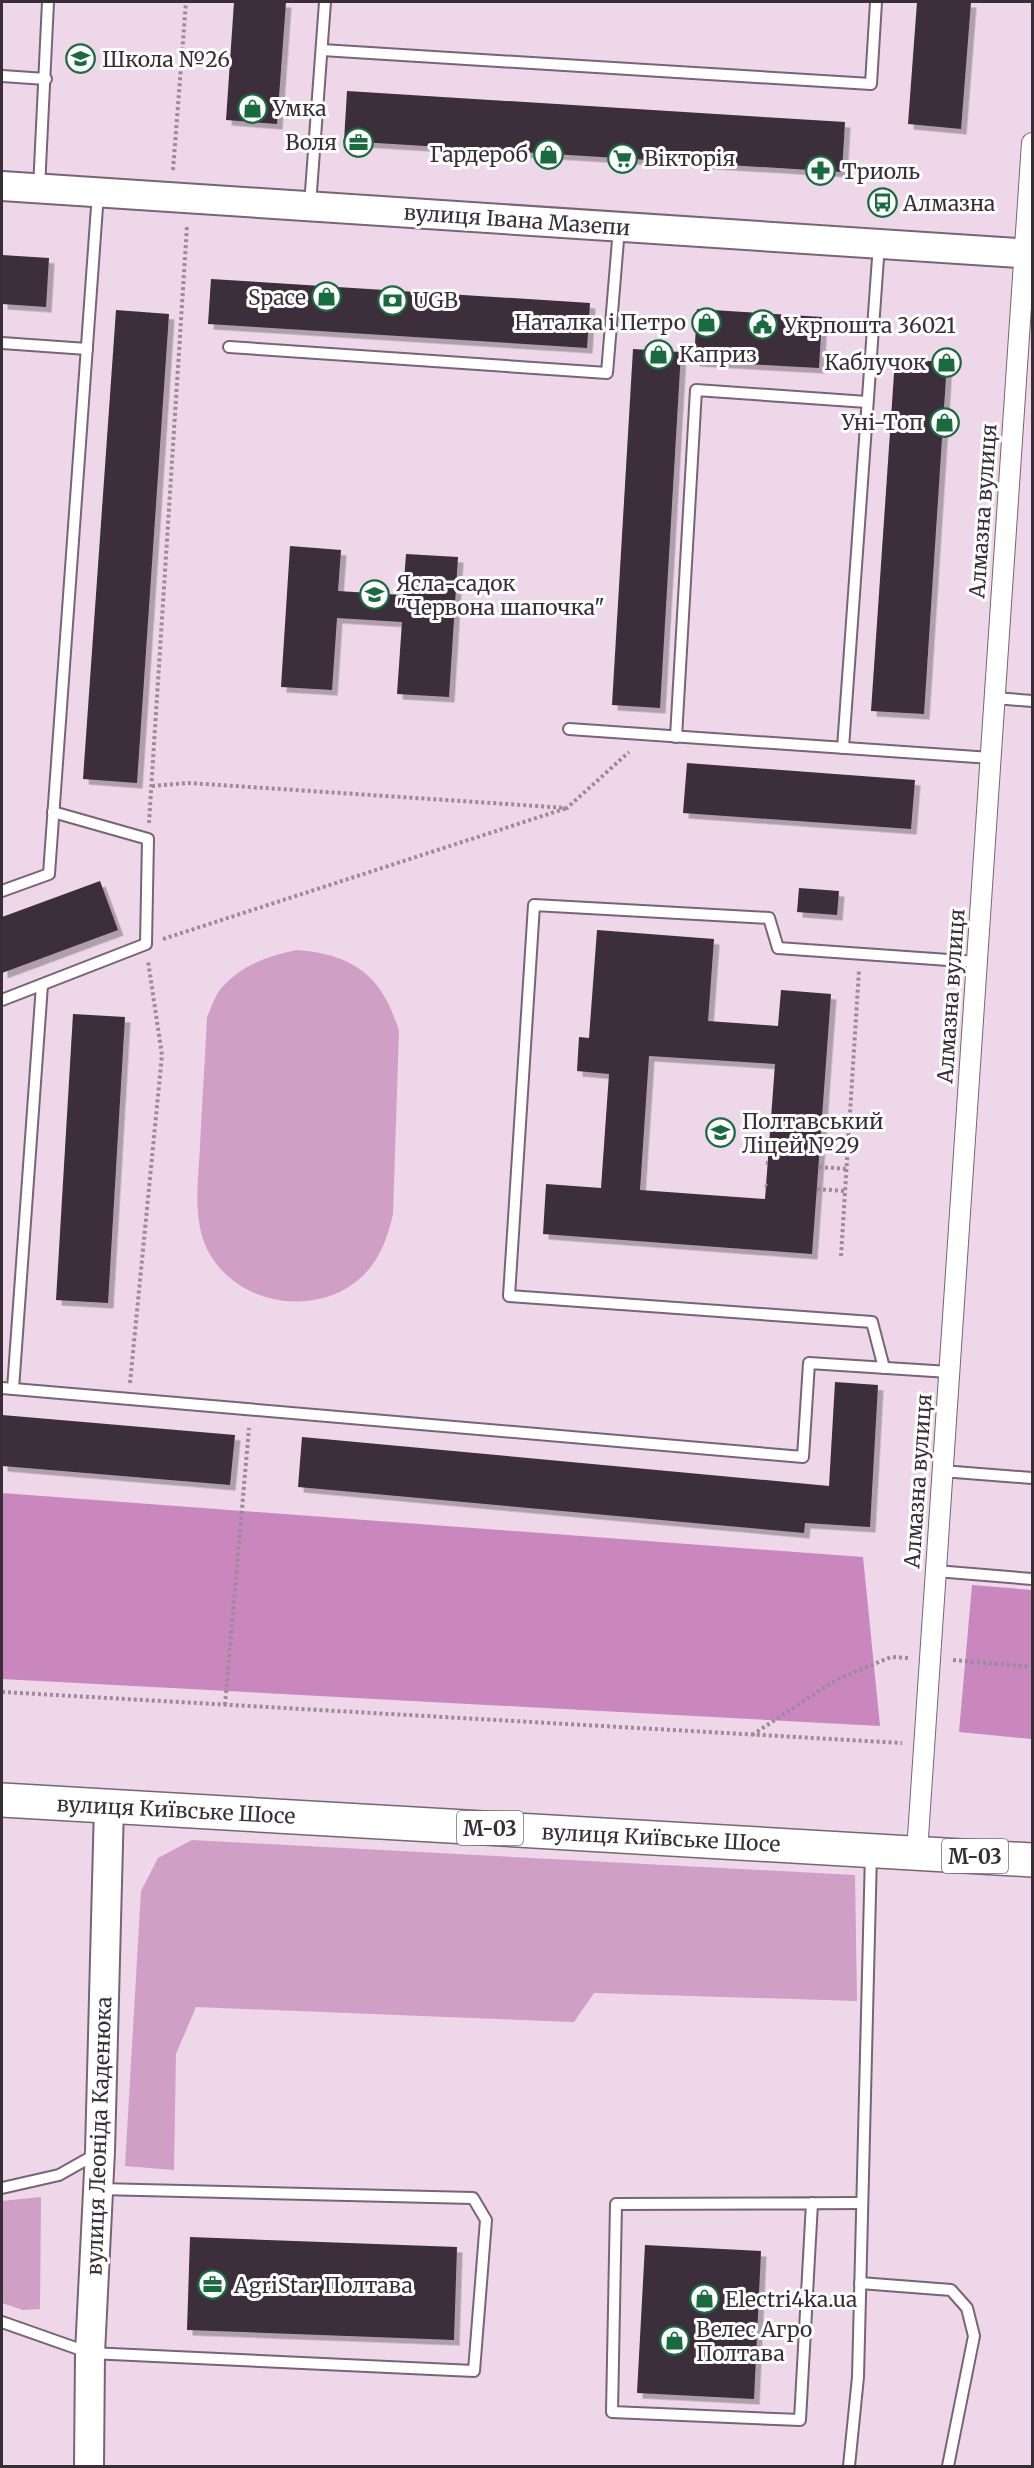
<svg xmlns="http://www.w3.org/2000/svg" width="1034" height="2468" font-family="Merriweather,serif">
	<defs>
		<filter id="shadow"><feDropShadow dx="5.5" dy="5.5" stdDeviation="0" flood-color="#0004"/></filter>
	</defs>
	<rect width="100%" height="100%" fill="#eed7e9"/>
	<g fill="#d09fc6">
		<path d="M297 950C354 955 382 975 399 1031L393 1214C387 1241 377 1267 353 1284 301 1321 217 1297 201 1232 194 1203 199 1173 200 1145 202 1102 205 1060 207 1017 211 1009 214 998 219 991 239 966 267 956 297 950Z"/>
		<polygon points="192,1840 855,1875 857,2001 594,1993 574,2022 196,2007 176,2054 174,2170 125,2166 141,1891 158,1858"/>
		<polygon points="41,2197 40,2309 23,2310 2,2303 2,2201"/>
	</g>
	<g fill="#c987bd">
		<polygon points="2,1493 863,1557 880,1726 2,1679"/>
		<polygon points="972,1585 1032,1590 1032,1739 959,1732"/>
	</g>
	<g fill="#3e2d3b" fill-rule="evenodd" filter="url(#shadow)">
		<polygon points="234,2 286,2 277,124 226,120"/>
		<polygon points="917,2 971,2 961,129 908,124"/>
		<polygon points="347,91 845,122 842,172 344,141"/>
		<polygon points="2,255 49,258 46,307 2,304"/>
		<polygon points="211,279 590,303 587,348 208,324"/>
		<polygon points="697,309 822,317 819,368 694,361"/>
		<polygon points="116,310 169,314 137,783 83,779"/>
		<polygon points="633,349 681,352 660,708 612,705"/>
		<polygon points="895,359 947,362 924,714 871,711"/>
		<polygon points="290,546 341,550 338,591 403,595 406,554 458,557 449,697 397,694 402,622 337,618 332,690 281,687"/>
		<polygon points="687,763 915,780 911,829 683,813"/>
		<polygon points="100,881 118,930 2,973 2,917"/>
		<polygon points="799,888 839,891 837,915 797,912"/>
		<path d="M597 930 714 939 708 1021 778 1026 781 990 831 994 812 1254 543 1234 546 1184 601 1188 609 1074 577 1071 579 1037 589 1038ZM649 1056 775 1064 765 1199 640 1190Z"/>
		<polygon points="73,1014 125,1017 108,1303 56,1300"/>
		<polygon points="835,1382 878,1385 870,1527 805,1523 804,1533 298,1487 302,1437 829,1486"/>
		<polygon points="2,1415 235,1435 230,1485 2,1466"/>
		<polygon points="190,2237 457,2247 454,2340 187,2330"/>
		<polygon points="645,2245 761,2251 754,2399 637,2393"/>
	</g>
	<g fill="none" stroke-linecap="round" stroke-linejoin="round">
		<defs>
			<g id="lane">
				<polyline points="322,50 871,84 876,2"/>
				<polyline points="2,76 46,79"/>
				<polyline points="39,188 48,2"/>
				<polyline points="310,205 325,2"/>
				<polyline points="2,343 87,349"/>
				<polyline points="229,347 607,373 619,228"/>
				<polyline points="995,698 1032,701"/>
				<polyline points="569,729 991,758"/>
				<polyline points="676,737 696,390 867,402"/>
				<polyline points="843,748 879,244"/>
				<polyline points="2,891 49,874 98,193"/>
				<polyline points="2,1000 146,944 148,839 53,812"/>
				<polyline points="884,1368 872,1322 509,1296 534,905 769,918 778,948 977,962"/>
				<polyline points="2,1388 803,1457 809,1363 949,1372"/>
				<polyline points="13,1389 42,985"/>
				<polyline points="942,1471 1032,1478"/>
				<polyline points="936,1571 1032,1579"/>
				<polyline points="2,2188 59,2175 98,2153"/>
				<polyline points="812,2203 800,2420 612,2412 616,2204 862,2203"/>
				<polyline points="860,2283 951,2290 967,2308 974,2336 948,2466"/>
				<polyline points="2,2322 90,2353 474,2371 486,2220 473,2198 99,2189"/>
				<polyline points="849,2466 858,2377 871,1853"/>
			</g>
			<polyline id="street" points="917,1852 1032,143"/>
			<g id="secondary">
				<polyline points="2,186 1032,254"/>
				<polyline points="89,2466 90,2353 100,2151 109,1806"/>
			</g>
			<polyline id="highway" points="2,1800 1032,1860"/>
		</defs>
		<use href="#lane" stroke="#786474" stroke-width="14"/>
		<use href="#street" stroke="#786474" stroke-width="22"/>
		<use href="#secondary" stroke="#786474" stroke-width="32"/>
		<use href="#highway" stroke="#786474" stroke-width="36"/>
		<g stroke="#9c8c99" stroke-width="4" stroke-dasharray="3 3" stroke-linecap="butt">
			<polyline points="173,170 186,2"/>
			<polyline points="152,786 189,783 567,808 629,752"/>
			<polyline points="149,823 187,226"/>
			<polyline points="163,939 567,808"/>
			<polyline points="770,1116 772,1116"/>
			<polyline points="822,1119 850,1121"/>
			<polyline points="768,1143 770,1143"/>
			<polyline points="820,1147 848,1148"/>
			<polyline points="766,1163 768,1163"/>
			<polyline points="819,1167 847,1169"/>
			<polyline points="765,1185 767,1186"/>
			<polyline points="817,1189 845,1191"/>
			<polyline points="841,1256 859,970"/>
			<polyline points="130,1383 162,1055 148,961"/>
			<polyline points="953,1660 1032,1667"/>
			<polyline points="2,1692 902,1743"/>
			<polyline points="225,1705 249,1428"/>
			<polyline points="752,1735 836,1680 891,1657 909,1658"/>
		</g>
		<use href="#lane" stroke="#fff" stroke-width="10"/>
		<use href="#street" stroke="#fff" stroke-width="20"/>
		<use href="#secondary" stroke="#fff" stroke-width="28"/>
		<use href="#highway" stroke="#fff" stroke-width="33"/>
	</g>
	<defs>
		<symbol id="school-ring" viewBox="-11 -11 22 22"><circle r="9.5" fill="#fff" stroke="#186b3c" stroke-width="1.5"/><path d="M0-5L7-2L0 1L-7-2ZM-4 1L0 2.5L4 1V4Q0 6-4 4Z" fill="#186b3c"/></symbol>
		<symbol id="shop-ring" viewBox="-11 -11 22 22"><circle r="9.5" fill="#fff" stroke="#186b3c" stroke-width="1.5"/><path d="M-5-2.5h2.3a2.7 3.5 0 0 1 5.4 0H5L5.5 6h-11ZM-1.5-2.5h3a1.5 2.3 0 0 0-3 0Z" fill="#186b3c"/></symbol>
		<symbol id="office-ring" viewBox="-11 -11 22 22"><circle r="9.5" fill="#fff" stroke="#186b3c" stroke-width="1.5"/><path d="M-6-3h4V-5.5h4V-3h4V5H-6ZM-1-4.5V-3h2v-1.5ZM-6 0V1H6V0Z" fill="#186b3c"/></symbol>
		<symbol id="supermarket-ring" viewBox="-11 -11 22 22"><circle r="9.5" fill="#fff" stroke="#186b3c" stroke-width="1.5"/><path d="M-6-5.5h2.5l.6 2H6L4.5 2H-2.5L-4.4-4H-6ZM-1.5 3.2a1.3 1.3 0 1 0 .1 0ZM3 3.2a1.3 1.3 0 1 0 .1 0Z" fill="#186b3c"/></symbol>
		<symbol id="pharmacy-ring" viewBox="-11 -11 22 22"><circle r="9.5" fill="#fff" stroke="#186b3c" stroke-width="1.5"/><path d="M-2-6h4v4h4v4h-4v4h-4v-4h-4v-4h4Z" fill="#186b3c"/></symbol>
		<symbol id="bus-ring" viewBox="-11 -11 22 22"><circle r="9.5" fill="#fff" stroke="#186b3c" stroke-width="1.5"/><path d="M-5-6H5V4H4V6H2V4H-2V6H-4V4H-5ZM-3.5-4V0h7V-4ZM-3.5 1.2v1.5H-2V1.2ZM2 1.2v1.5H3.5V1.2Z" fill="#186b3c"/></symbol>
		<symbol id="bank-ring" viewBox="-11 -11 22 22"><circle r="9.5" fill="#fff" stroke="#186b3c" stroke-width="1.5"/><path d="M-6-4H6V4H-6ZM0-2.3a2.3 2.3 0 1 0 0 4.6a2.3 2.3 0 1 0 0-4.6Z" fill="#186b3c"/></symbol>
		<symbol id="civic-ring" viewBox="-11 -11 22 22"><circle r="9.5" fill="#fff" stroke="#186b3c" stroke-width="1.5"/><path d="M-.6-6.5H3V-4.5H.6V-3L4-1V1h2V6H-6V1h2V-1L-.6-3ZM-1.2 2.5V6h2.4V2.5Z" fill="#186b3c"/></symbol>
	</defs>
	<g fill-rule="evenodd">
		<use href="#school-ring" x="64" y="42" width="33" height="33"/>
		<use href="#shop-ring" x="236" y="92" width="33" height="33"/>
		<use href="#office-ring" x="342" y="126" width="33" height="33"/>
		<use href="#shop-ring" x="532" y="138" width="33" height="33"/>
		<use href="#supermarket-ring" x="606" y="142" width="33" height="33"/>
		<use href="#pharmacy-ring" x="804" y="154" width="33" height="33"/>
		<use href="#bus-ring" x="866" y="186" width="33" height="33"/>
		<use href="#shop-ring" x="310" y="280" width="33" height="33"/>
		<use href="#bank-ring" x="376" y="284" width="33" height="33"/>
		<use href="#shop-ring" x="690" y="306" width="33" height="33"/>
		<use href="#civic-ring" x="746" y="308" width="33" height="33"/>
		<use href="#shop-ring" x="642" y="338" width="33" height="33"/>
		<use href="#shop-ring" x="930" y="346" width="33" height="33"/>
		<use href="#shop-ring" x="928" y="406" width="33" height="33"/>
		<use href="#school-ring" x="358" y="578" width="33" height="33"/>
		<use href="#school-ring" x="704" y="1116" width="33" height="33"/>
		<use href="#office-ring" x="196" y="2268" width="33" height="33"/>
		<use href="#shop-ring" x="688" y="2282" width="33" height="33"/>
		<use href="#shop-ring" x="658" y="2324" width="33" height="33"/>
	</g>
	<g text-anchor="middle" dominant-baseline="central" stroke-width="6" stroke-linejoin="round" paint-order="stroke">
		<g fill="#fff" stroke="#746d72" stroke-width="1.5">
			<rect x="457" y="1811" width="66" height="34" rx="4.5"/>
			<rect x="942" y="1839" width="66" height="34" rx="4.5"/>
		</g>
		<g font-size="20" font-weight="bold" fill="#382f36">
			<text x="490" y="1828">М-03</text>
			<text x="975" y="1856">М-03</text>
		</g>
		<g font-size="21" fill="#382f36" stroke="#fff" text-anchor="start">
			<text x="102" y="59">Школа №26</text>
			<text x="273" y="108">Умка</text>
			<text x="337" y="142" text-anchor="end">Воля</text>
			<text x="528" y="154" text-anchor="end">Гардероб</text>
			<text x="644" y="158">Вікторія</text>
			<text x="842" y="171">Триоль</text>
			<text x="903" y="203">Алмазна</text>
			<text x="306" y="297" text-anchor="end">Space</text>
			<text x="413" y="300">UGB</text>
			<text x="686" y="322" text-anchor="end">Наталка і Петро</text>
			<text x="784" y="325">Укрпошта 36021</text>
			<text x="679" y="354">Каприз</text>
			<text x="926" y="362" text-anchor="end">Каблучок</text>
			<text x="923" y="422" text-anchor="end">Уні-Топ</text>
			<text x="396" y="583">Ясла-садок<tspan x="396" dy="24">"Червона шапочка"</tspan></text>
			<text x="742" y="1121">Полтавський<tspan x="742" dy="24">Ліцей №29</tspan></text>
			<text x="234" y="2285">AgriStar Полтава</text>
			<text x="725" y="2299">Electri4ka.ua</text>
			<text x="696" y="2329">Велес Агро<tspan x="696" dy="24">Полтава</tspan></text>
		</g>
		<g font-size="21" fill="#382f36" stroke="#fff">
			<text transform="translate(517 220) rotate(4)">вулиця Івана Мазепи</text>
			<text transform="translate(983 511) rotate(-86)">Алмазна вулиця</text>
			<text transform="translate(951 996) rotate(-86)">Алмазна вулиця</text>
			<text transform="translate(918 1481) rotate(-86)">Алмазна вулиця</text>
			<text transform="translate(176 1810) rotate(3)">вулиця Київське Шосе</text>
			<text transform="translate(661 1838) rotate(3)">вулиця Київське Шосе</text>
			<text transform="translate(99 2136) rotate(-88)">вулиця Леоніда Каденюка</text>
		</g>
	</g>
	<rect width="1034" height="2468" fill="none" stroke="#382f36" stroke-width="6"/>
</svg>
